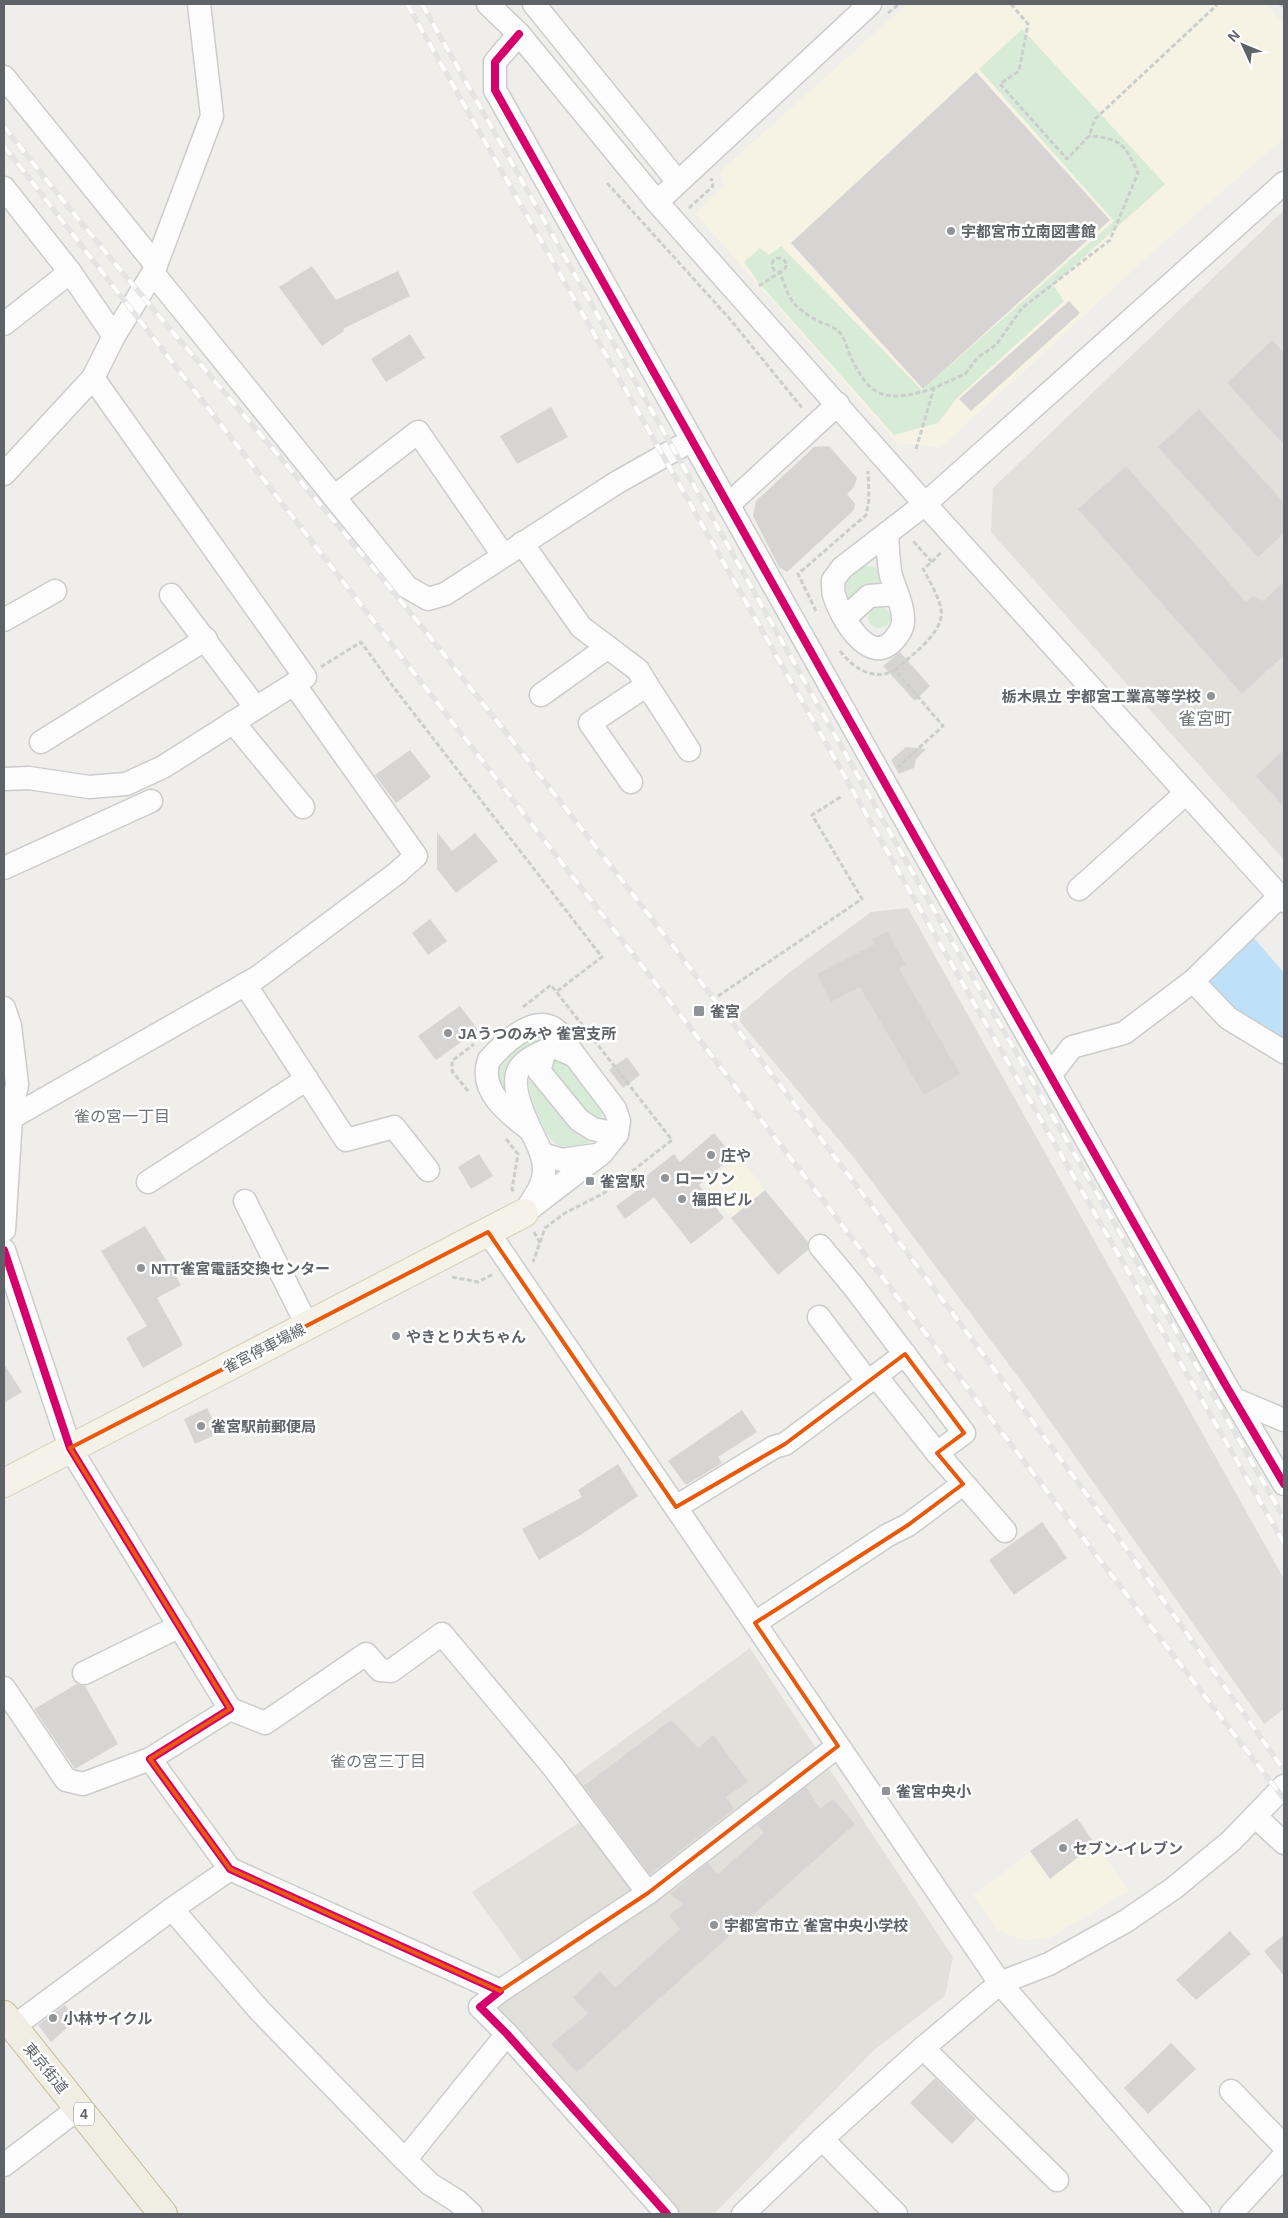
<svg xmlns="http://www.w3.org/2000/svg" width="1288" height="2218" font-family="Arial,'Noto Sans JP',sans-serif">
	<rect width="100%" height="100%" fill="#efeeea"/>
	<g fill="#f7f3e4">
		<polygon points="907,4 1266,4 1284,24 1284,138 1157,248 940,448 897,443 695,213 724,185 720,172"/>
		<polygon points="739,1157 812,1247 778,1275 711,1192 708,1183 712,1178"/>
		<polygon points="1077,1818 1129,1891 1049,1938 1022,1940 997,1930 973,1895"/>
	</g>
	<polygon fill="#dfddda" points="908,908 1284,1579 1284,1709 1264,1724 1031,1394 855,1159 736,1017 790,972 871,912"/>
	<g fill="#e2e0da">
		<polygon points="1284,210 1284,860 991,532 993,488"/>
		<polygon points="750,1648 953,1957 945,1996 874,2050 714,2214 674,2214 482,2016 524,1964 472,1892 580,1822 556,1789"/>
	</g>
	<g fill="#d8ebd6">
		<polygon points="1022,29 1165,184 1053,285 1064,301 956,399 938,423 894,435 758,282 744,262 760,248 769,255 781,246 922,390 1114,221 979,69"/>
		<path d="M862 565 876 567 883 581 860 589 851 598H847C839 582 851 574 862 565Z"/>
		<circle cx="879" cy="617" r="11"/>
		<polygon points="547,1035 539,1042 509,1097 503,1094 494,1065 520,1041"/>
		<polygon points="558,1060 567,1063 604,1112 602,1117 591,1118 551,1073 552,1061"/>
		<path d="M533 1079 536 1081 573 1131 580 1136 590 1139V1142C558 1157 550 1142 538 1115 534 1104 528 1093 529 1081Z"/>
	</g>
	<polygon fill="#bfe0f9" points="1254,938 1284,973 1284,1043 1233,1014 1203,981"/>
	<g fill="#d6d5d3">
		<polygon points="976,72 1110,220 923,389 791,243"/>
		<polygon points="312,266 336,300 398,271 410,296 343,329 344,331 322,346 279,287"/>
		<polygon points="1069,301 1080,313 971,411 959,399"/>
		<polygon points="410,334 425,358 386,382 371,359"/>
		<polygon points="1272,340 1284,353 1284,445 1227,383"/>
		<polygon points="551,407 568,437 517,464 500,436"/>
		<polygon points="1199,409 1284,503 1284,533 1258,557 1158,447"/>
		<polygon points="829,446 857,478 854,487 847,494 855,504 854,510 787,572 779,567 753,516 756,501 814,447"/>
		<polygon points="1126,466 1246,602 1253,596 1263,601 1284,582 1284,655 1242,694 1078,509"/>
		<polygon points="900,652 930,686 915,701 883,666"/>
		<polygon points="906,747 926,749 916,759 914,768 899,774 891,760"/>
		<polygon points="410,750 431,777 396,803 375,775"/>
		<polygon points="1284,750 1284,807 1256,776"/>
		<polygon points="437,832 452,851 475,833 498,861 456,893 437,869"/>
		<polygon points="430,919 447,941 428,955 412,933"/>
		<polygon points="887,931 906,965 899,969 960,1074 924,1095 860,987 831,1002 817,974 875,944 872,939"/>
		<polygon points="460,1006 478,1030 436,1060 418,1036"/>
		<polygon points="627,1057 640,1075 623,1088 609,1070"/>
		<polygon points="714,1133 733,1156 699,1185 724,1218 691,1244 654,1197 625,1219 616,1206 645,1185 641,1180 674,1154 680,1162"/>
		<polygon points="479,1154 493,1176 471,1189 458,1167"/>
		<polygon points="765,1190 808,1242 808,1250 778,1275 731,1218"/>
		<polygon points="145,1226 181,1285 157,1298 183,1345 143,1368 126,1338 147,1326 101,1251"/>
		<polygon points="4,1364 22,1392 4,1403"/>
		<polygon points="207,1408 219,1433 195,1444 184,1419"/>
		<polygon points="742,1410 757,1432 718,1457 722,1463 686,1485 668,1461"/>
		<polygon points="618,1464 638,1496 582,1534 539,1560 522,1529 582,1497 578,1490"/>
		<polygon points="1042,1522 1067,1558 1014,1595 989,1560"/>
		<polygon points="77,1684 85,1686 118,1744 75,1769 34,1709"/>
		<polygon points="671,1720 698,1748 713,1735 748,1782 726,1797 734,1809 650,1874 584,1786"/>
		<polygon points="806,1787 820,1809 833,1799 855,1824 577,2072 551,2044 588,2014 573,1997 600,1971 615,1988 680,1929 669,1916 683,1904 670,1894 708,1863 718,1874 764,1833 757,1825"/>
		<polygon points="1077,1818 1095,1844 1050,1879 1030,1851"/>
		<polygon points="1230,1931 1251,1954 1196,2000 1176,1980"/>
		<polygon points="1284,1935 1284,1976 1264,1951"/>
		<polygon points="65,2005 76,2020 51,2042 38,2025"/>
		<polygon points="1171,2043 1196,2069 1148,2114 1124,2088"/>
		<polygon points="935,2078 976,2119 952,2144 910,2103"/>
	</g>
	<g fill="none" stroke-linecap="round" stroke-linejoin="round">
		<defs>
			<g id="minor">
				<polyline points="488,4 519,34 657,202 925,504 1284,901"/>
				<polyline points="534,4 678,182"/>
				<polyline points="519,34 495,62 495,90 918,842 1225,1384 1284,1484"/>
				<polyline points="4,77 156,265"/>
				<polyline points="4,188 70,272 114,336"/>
				<polyline points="657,202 870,4"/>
				<polyline points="153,273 407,587 428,599 445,594 616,483 692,440"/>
				<polyline points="4,324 70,272"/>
				<polyline points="4,474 93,378 114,336 153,273 212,116 199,4"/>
				<polyline points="334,497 418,432 503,555"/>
				<polyline points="728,505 838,404"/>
				<path d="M887 533C888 548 888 562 891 576 895 589 904 607 903 621 903 629 898 635 893 641 868 667 840 615 834 595 833 591 833 585 833 580L842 568 925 504 1284 183"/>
				<polyline points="522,543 581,627 638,670 647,685 590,723 631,782"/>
				<polyline points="171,595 256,708"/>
				<polyline points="845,618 869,596 897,594"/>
				<polyline points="4,620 55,591"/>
				<polyline points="647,685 689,750"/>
				<polyline points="541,695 608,647"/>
				<polyline points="233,722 303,807"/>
				<polyline points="41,742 206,639"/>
				<polyline points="4,779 29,778 89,787 126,784 163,767 305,677 93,378"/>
				<polyline points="4,868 151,801"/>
				<polyline points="1079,889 1186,793"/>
				<polyline points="1280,896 1193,981 1228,1018 1284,1052"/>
				<polyline points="245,984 346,1140 394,1127 428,1170"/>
				<polyline points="4,1008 10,1026 17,1084 11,1118 4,1230"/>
				<path d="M554 1047 575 1056 615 1109 619 1121 617 1134 602 1153 524 1213C532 1200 543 1187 544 1172 545 1160 540 1149 535 1139 527 1123 509 1086 519 1069 526 1058 542 1052 554 1047Z"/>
				<polyline points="545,1051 539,1071 579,1120 593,1129 617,1134"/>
				<polyline points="1051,1074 1072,1047 1124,1033 1193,981"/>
				<polyline points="11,1118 258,977 397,873 416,856 294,684"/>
				<path d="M529 1129C508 1113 478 1090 489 1060 502 1045 531 1016 553 1028 561 1032 569 1048 575 1056"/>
				<polyline points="542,1154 562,1160 596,1155"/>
				<polyline points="148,1182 307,1079"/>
				<polyline points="245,1201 307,1325"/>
				<polyline points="488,1232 1000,1983 1200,2214"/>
				<polyline points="820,1246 854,1287 964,1433 937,1453"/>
				<polyline points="4,1250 70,1448 230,1709 150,1759 230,1869 500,1991 480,2007 507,2034 667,2214"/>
				<polyline points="819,1317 868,1382"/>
				<polyline points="876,1376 937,1453 1005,1531"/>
				<polyline points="1234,1399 1284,1420"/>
				<polyline points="676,1507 774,1447 785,1444 905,1354"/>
				<polyline points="755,1623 888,1535 908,1525 963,1484"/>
				<polyline points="84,1673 180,1626"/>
				<polyline points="4,1688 66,1780 83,1784 150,1759"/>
				<polyline points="230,1709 265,1723 366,1654 380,1670 391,1671 442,1634 554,1768 648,1893"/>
				<polyline points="1255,1816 1284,1843"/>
				<polyline points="172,1909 260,2011 405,2160 430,2184 457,2201 471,2214"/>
				<polyline points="500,1991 648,1893 838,1746"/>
				<polyline points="13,2027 172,1909 230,1869"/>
				<polyline points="923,2048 1057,2180"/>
				<polyline points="1231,2091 1284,2146"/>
				<polyline points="822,2139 896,2214"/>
				<polyline points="405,2160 507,2034"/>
				<polyline points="4,2165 79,2108"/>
				<polyline points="743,2214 822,2139 923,2048 1000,1983 1049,1964 1126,1921 1174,1888 1231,1841 1284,1786"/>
				<polyline points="1231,2214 1284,2156"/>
			</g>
			<polyline id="major" points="4,1483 524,1213"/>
			<polyline id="highway" points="4,2015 163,2214"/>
		</defs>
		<use href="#minor" stroke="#cbcccc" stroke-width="25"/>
		<use href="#major" stroke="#d7ceb8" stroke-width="30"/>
		<use href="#highway" stroke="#c8b996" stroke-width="30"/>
		<g stroke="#cacfcc" stroke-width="3" stroke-dasharray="5 2.5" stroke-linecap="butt">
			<polyline points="1011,4 1028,24 1019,71 1000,84 1067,159 1089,136 1095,119 1217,5"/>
			<polyline points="1280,4 1284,7"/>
			<polyline points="888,13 899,4"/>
			<polyline points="607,183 729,318 803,409"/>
			<polyline points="689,208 713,186 711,178"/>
			<circle cx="779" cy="265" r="7"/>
			<path d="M759 286 780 272C790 300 790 305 818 321 824 324 833 326 838 331 844 335 847 348 850 355 870 400 888 403 934 388"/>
			<path d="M916 449 934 388 965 374 977 358 996 345 1022 308 1110 240 1138 173C1125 145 1121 138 1089 136"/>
			<polyline points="932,562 942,551"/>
			<polyline points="816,611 798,574 866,515 869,499 868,471"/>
			<path d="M840 651C853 668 874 682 895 670L943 726 898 767"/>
			<polyline points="321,667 361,642 395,689 602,957 556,992"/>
			<path d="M895 670C909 657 946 632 941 609 938 595 930 582 923 569L932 562 913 541"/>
			<polyline points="718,996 862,899 812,815 842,796"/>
			<polyline points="523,1007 551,985 672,1140 604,1193 565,1213 545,1228 533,1262"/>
			<polyline points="468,1091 452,1071 452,1061 474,1044"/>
			<polyline points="506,1139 518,1154 512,1189 514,1193"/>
			<polyline points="534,1232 540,1243"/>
			<polyline points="452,1277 478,1282 493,1274"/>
		</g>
		<use href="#minor" stroke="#fdfcfc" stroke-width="22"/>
		<use href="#major" stroke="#f4f2e9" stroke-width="28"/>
		<use href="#highway" stroke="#f0ede3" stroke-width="28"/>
		<defs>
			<g id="rail">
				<polyline points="407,4 908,888 1284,1543"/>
				<polyline points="422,4 918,882 1284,1518"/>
				<path d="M4 126C145 308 303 477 446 657 668 936 885 1219 1095 1506 1159 1593 1221 1682 1284 1770"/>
				<polyline points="4,146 685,1021 1284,1799"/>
			</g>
		</defs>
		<use href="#rail" stroke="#e4e4e4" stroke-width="5.5"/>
		<use href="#rail" stroke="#fff" stroke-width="4" stroke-dasharray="11" stroke-linecap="butt"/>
		<defs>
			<g id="cycleway">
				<polyline points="519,34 495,62 495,90 918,842 1225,1384 1284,1484"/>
				<polyline points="4,1250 70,1448 230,1709 150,1759 230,1869 500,1991 480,2007 507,2034 667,2214"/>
			</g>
		</defs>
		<use href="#cycleway" stroke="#fff" stroke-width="11"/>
		<use href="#cycleway" stroke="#d6006c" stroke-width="8"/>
	</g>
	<path fill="none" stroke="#e8590c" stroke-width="4" stroke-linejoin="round" d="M488 1232 676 1507 785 1444 905 1354 964 1433 937 1453 963 1484 908 1525 755 1623 838 1746 648 1893 500 1991 230 1869 150 1759 230 1709 70 1448Z"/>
	<g fill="#919496" stroke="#fff" stroke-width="2">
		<circle cx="951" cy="231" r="5"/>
		<circle cx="1211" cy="696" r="5"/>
		<rect x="693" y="1005" width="12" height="12" rx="2.5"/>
		<circle cx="448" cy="1033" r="5"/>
		<circle cx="711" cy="1155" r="5"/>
		<circle cx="665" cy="1178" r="5"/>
		<rect x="585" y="1176" width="10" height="10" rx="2.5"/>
		<circle cx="682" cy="1199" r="5"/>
		<circle cx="141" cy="1268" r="5"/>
		<circle cx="396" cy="1336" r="5"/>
		<circle cx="201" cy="1426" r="5"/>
		<rect x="881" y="1786" width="10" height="10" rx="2.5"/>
		<circle cx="1063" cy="1848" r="5"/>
		<circle cx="714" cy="1925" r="5"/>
		<circle cx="53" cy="2018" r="5"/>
	</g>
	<g text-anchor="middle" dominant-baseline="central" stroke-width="5" stroke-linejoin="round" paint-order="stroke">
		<rect fill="#fff" stroke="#8f9295" stroke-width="1" x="74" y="2102.5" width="20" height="23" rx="4"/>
		<g font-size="14" font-weight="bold" fill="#5f6368">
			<text x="84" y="2114">4</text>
		</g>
		<g font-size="15" font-weight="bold" fill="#5f6368" stroke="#fff" text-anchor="start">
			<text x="961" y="231">宇都宮市立南図書館</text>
			<text x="1201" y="696" text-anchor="end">栃木県立 宇都宮工業高等学校</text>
			<text x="710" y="1011">雀宮</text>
			<text x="458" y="1033">JAうつのみや 雀宮支所</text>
			<text x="721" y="1155">庄や</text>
			<text x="675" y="1178">ローソン</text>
			<text x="600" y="1181">雀宮駅</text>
			<text x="692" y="1199">福田ビル</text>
			<text x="151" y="1268">NTT雀宮電話交換センター</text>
			<text x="406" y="1336">やきとり大ちゃん</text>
			<text x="211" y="1426">雀宮駅前郵便局</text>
			<text x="896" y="1791">雀宮中央小</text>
			<text x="1073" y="1848">セブン-イレブン</text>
			<text x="724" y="1925">宇都宮市立 雀宮中央小学校</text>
			<text x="63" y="2018">小林サイクル</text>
		</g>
		<g font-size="15" fill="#5f6368" stroke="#fff">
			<text transform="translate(264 1348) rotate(-27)">雀宮停車場線</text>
			<text transform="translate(46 2068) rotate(51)">東京街道</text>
		</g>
		<g font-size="16" fill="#70757a" stroke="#fff">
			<text x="122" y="1116">雀の宮一丁目</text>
			<text x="378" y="1761">雀の宮三丁目</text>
		</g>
		<g font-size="18" fill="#70757a" stroke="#fff">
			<text x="1205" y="719">雀宮町</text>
		</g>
	</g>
	<rect width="1288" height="2218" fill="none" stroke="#5f6368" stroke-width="10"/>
	<g transform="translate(1243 45) rotate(314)" stroke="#ffffff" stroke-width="4" paint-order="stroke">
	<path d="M0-4L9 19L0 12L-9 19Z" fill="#5f6368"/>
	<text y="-8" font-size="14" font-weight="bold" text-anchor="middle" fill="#5f6368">N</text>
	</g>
</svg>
